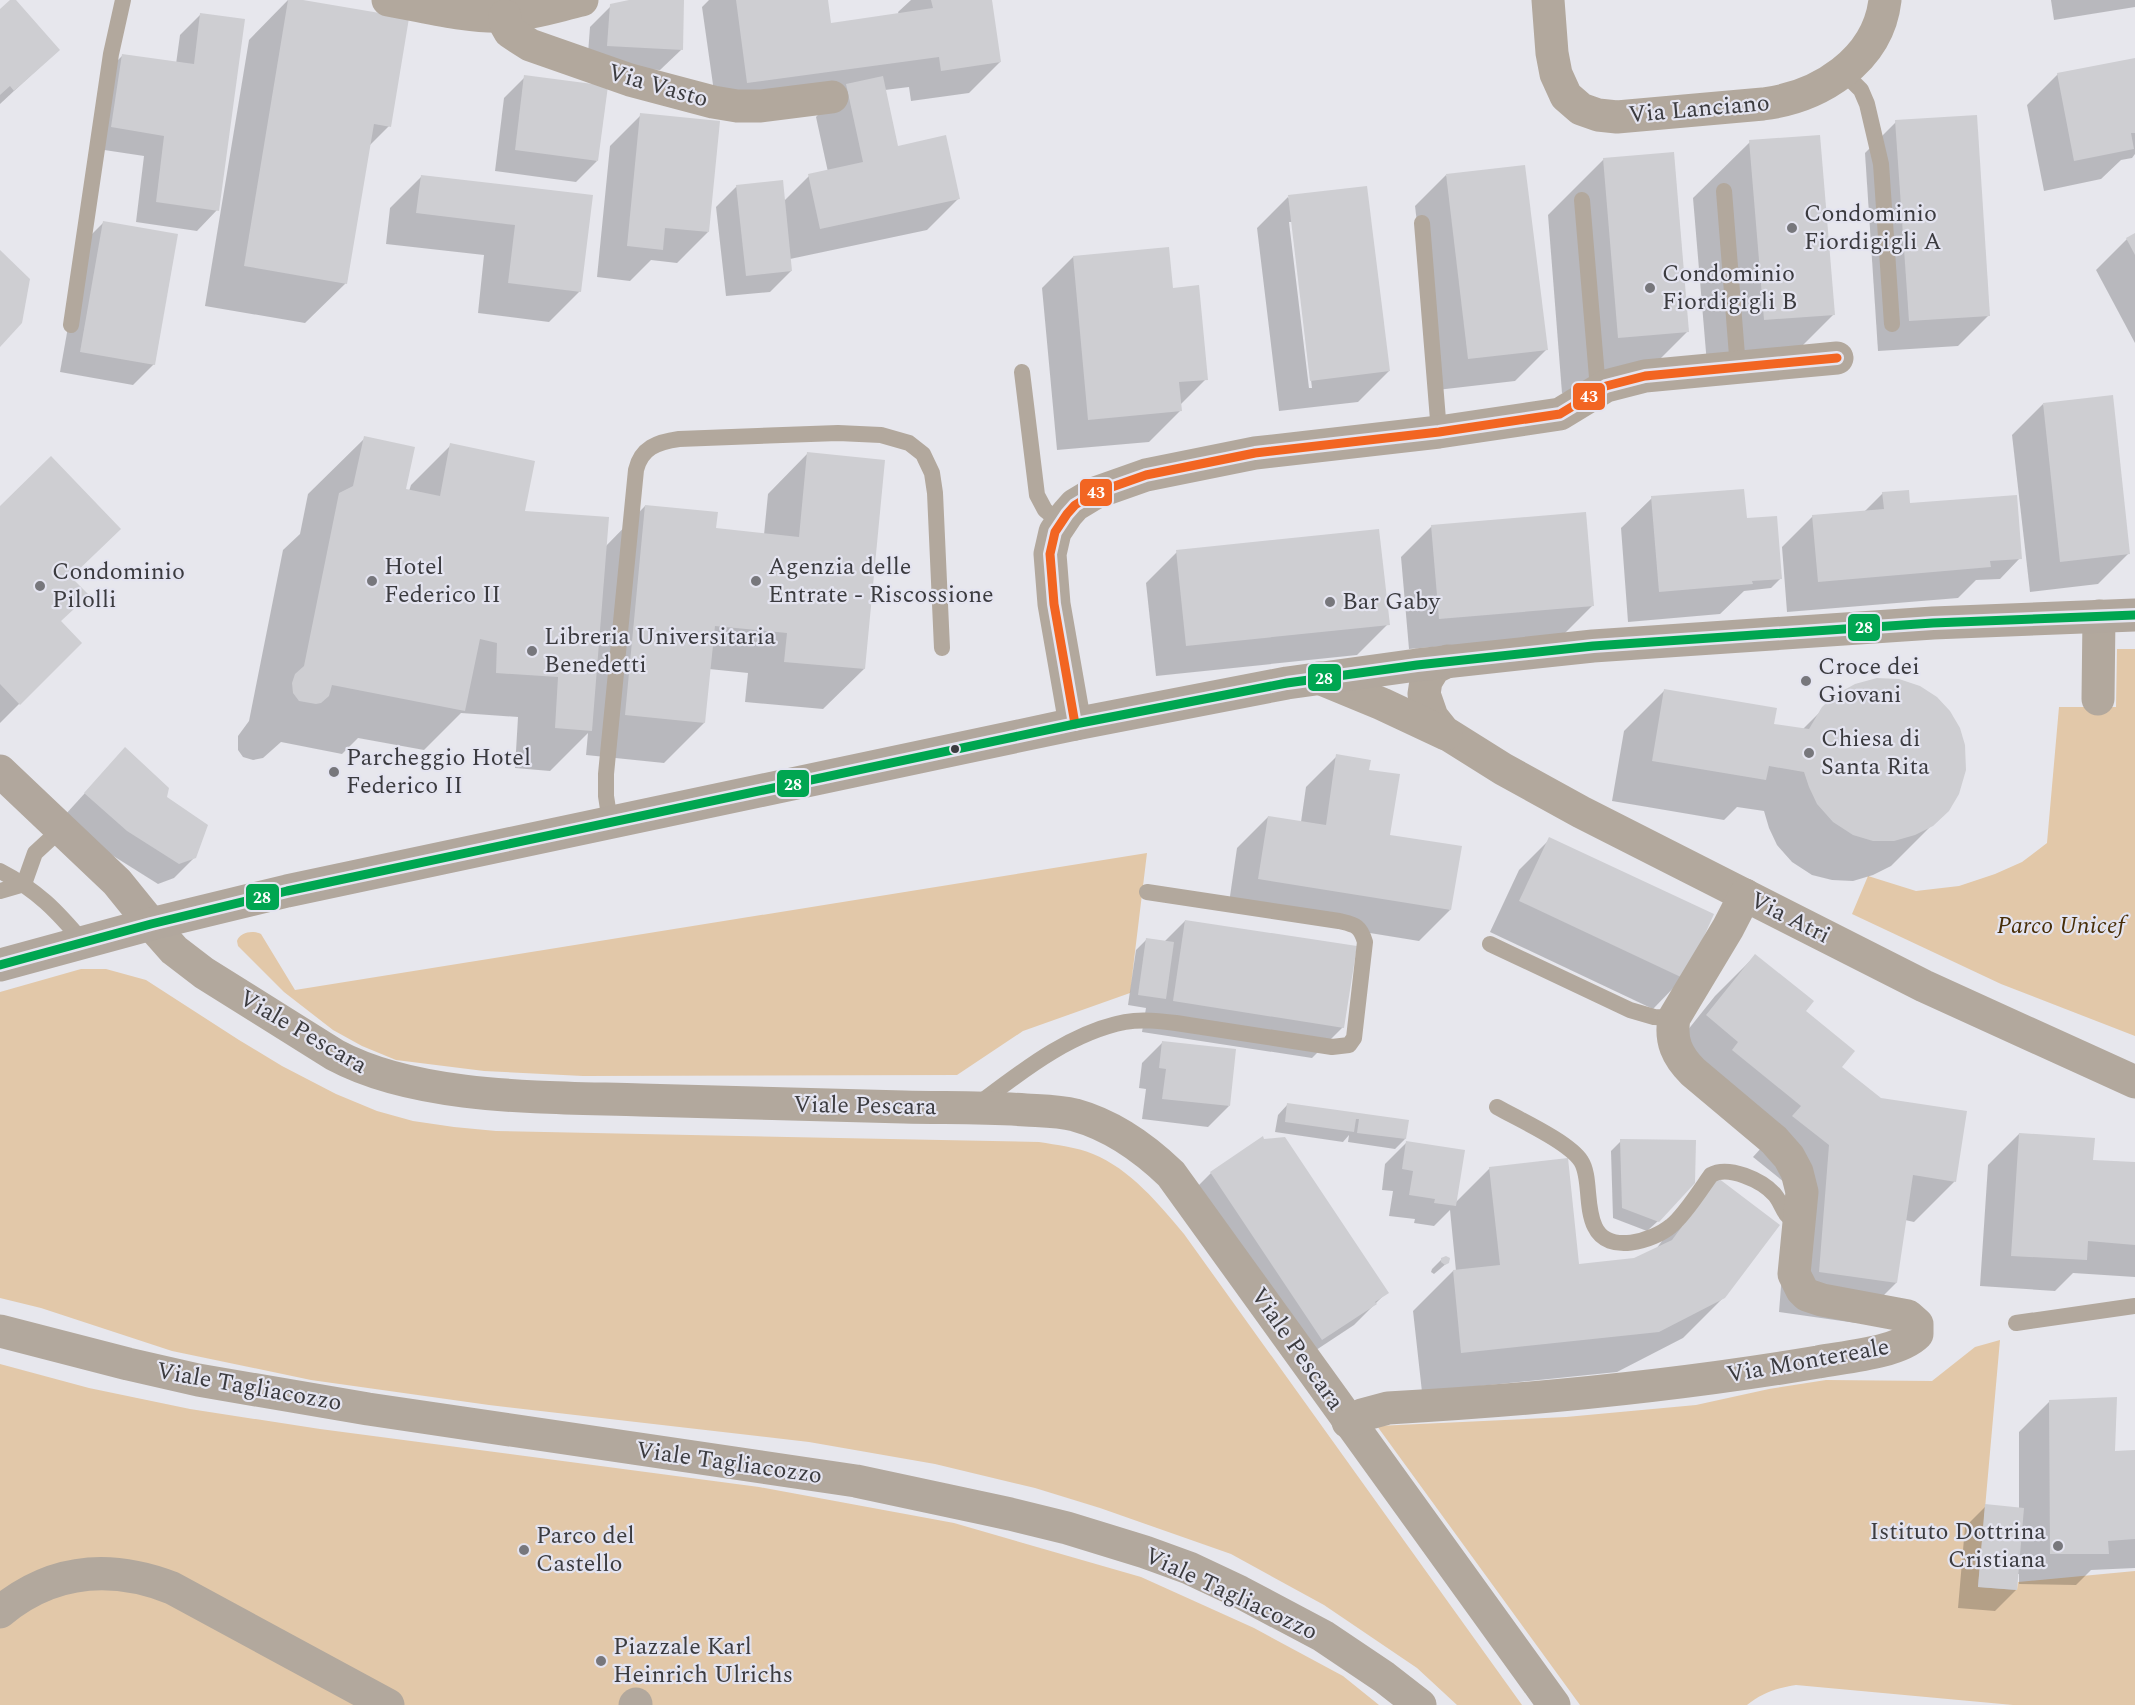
<svg xmlns="http://www.w3.org/2000/svg" width="2135" height="1705" font-family="Spectral,serif">
	<rect width="100%" height="100%" fill="#e7e7ed"/>
	<g fill="#e2c8a9">
		<polygon points="2117,649 2135,649 2135,1036 2001,984 1852,914 1868,876 1916,891 1959,886 1995,874 2022,862 2047,843 2059,707 2116,707"/>
		<path d="M1147 853 1130 993 1023 1031 957 1075 583 1076 484 1071 396 1060 362 1046 333 1030 284 992 238 946 237 941C240 932 253 930 261 934L295 990Z"/>
		<path d="M81 969H106L146 980 239 1040 282 1066 336 1094 377 1111 413 1121 454 1127 496 1131 1039 1142C1057 1145 1076 1147 1093 1154 1130 1169 1159 1204 1184 1234L1522 1705H1457L1417 1668 1324 1605 1231 1554 1100 1508 1035 1488 935 1464 809 1442 489 1405 311 1380 172 1351 41 1308 0 1298V992Z"/>
		<path d="M2000 1340 1978 1587 2017 1590 2018 1582 2135 1571V1705H2013L1796 1685C1776 1688 1762 1693 1747 1705H1580L1377 1426 1566 1417 1696 1405 1769 1389 1826 1380 1932 1381 1975 1347Z"/>
		<polygon points="0,1364 89,1388 190,1409 320,1429 759,1487 954,1523 1141,1577 1254,1628 1343,1676 1379,1705 0,1705"/>
	</g>
	<g fill="#0003" fill-rule="evenodd">
		<polygon points="12,0 58,50 0,104 0,11"/>
		<polygon points="288,0 294,0 389,126 368,147 346,283 305,323 205,306 249,40"/>
		<polygon points="636,0 682,0 681,50 660,70 587,67 590,27 611,6"/>
		<polygon points="709,0 827,0 830,24 899,15 898,12 911,0 991,0 1000,62 969,93 911,101 909,87 885,90 897,148 958,199 927,230 790,259 791,271 770,292 726,296 716,207 737,186 784,201 809,176 828,172 816,117 835,97 717,113 702,7"/>
		<polygon points="2051,0 2135,0 2135,7 2054,20"/>
		<polygon points="201,14 217,210 197,231 136,222 144,156 91,148 101,77 122,56 176,64 180,35"/>
		<polygon points="2135,59 2135,154 2132,158 2121,160 2101,179 2044,191 2027,105 2058,74"/>
		<polygon points="525,77 597,161 576,182 495,171 504,98"/>
		<polygon points="641,115 708,232 677,263 651,260 630,281 597,277 610,146"/>
		<polygon points="1896,122 1989,315 1958,346 1878,351 1865,153"/>
		<polygon points="1750,142 1833,315 1777,371 1708,376 1693,198"/>
		<polygon points="1604,159 1687,332 1631,388 1562,393 1548,215"/>
		<polygon points="1446,175 1546,350 1515,381 1437,390 1415,206"/>
		<polygon points="421,177 591,196 580,291 549,322 478,313 484,255 386,244 390,208"/>
		<path d="M1288 197 1389 371 1358 402 1279 411 1257 228ZM1289 222H1292L1312 388H1309Z"/>
		<polygon points="104,222 154,364 133,385 60,372 83,243"/>
		<polygon points="2135,235 2135,343 2096,270 2127,239"/>
		<polygon points="1073,257 1171,289 1206,379 1180,405 1180,411 1149,442 1057,450 1042,288"/>
		<polygon points="2043,404 2129,553 2098,584 2030,592 2012,435"/>
		<polygon points="365,438 404,490 409,491 411,485 451,445 523,512 605,547 645,506 715,530 764,535 768,494 808,453 864,669 823,709 745,702 748,673 709,669 704,723 664,763 586,755 588,733 550,771 515,768 518,717 461,713 424,750 358,738 342,754 281,742 263,758 253,760 243,757 238,750 238,736 249,721 283,550 300,534 308,494"/>
		<polygon points="1883,493 2020,558 2000,579 1976,580 1958,598 1787,612 1782,547 1813,516 1864,512"/>
		<polygon points="1652,498 1746,522 1781,578 1771,588 1744,591 1720,614 1628,622 1621,528"/>
		<polygon points="0,508 69,578 60,622 80,643 0,723"/>
		<polygon points="1432,526 1593,605 1562,636 1409,649 1401,557"/>
		<polygon points="1177,552 1388,624 1357,655 1156,676 1146,583"/>
		<polygon points="1665,690 1772,725 1802,730 1836,696 1947,810 1891,866 1873,875 1853,881 1832,880 1812,875 1792,862 1777,845 1769,828 1764,811 1737,807 1724,820 1612,801 1624,731"/>
		<polygon points="125,749 165,798 195,857 174,878 158,884 107,852 65,815"/>
		<polygon points="1337,756 1367,771 1388,836 1450,910 1419,941 1228,910 1237,848 1268,817 1301,822 1306,787"/>
		<polygon points="1550,839 1683,978 1653,1009 1490,932 1519,870"/>
		<polygon points="1185,921 1343,1027 1312,1058 1142,1032 1146,1008 1128,1005 1136,950 1146,940 1164,942"/>
		<polygon points="1755,956 1804,1011 1840,1067 1955,1181 1914,1222 1905,1220 1896,1283 1856,1323 1779,1312 1789,1186 1753,1157 1762,1147 1667,1056 1715,996"/>
		<polygon points="1163,1042 1229,1106 1208,1127 1142,1119 1146,1089 1139,1088 1142,1063"/>
		<polygon points="1288,1104 1408,1121 1405,1139 1395,1149 1348,1142 1349,1135 1343,1142 1275,1132 1278,1115"/>
		<polygon points="2019,1134 2091,1161 2135,1164 2135,1277 2073,1273 2055,1291 1980,1286 1988,1165"/>
		<polygon points="1621,1141 1658,1221 1647,1231 1613,1218 1611,1151"/>
		<polygon points="1406,1143 1455,1203 1490,1168 1577,1266 1635,1260 1656,1249 1678,1220 1724,1297 1683,1338 1617,1372 1422,1392 1413,1311 1453,1271 1456,1271 1450,1210 1434,1226 1414,1223 1415,1219 1389,1216 1393,1191 1382,1190 1385,1164"/>
		<polygon points="1211,1173 1387,1292 1354,1325 1301,1360 1180,1204"/>
		<polygon points="1442,1259 1447,1263 1434,1274 1431,1272 1432,1269"/>
		<polygon points="2050,1401 2114,1453 2135,1452 2135,1568 2091,1570 2076,1585 2019,1584 2019,1574 2017,1574 2016,1590 1995,1611 1958,1608 1965,1527 1986,1506 2019,1509 2019,1432"/>
	</g>
	<g fill="#ceced2">
		<polygon points="10,0 16,0 60,50 14,91 10,86 0,95 0,9"/>
		<polygon points="288,0 303,0 409,18 391,127 374,124 347,284 244,266"/>
		<polygon points="629,0 684,0 683,50 607,46 610,4"/>
		<polygon points="736,0 828,0 831,23 933,8 931,0 992,0 1001,62 941,71 939,57 747,83"/>
		<polygon points="200,13 245,19 219,211 156,202 164,136 111,127 122,54 194,64"/>
		<polygon points="2135,58 2135,133 2131,133 2134,149 2074,161 2057,73"/>
		<polygon points="524,75 608,86 598,161 515,150"/>
		<polygon points="883,76 898,146 946,135 960,199 820,229 808,174 863,162 846,84"/>
		<polygon points="640,113 720,121 709,232 665,228 663,250 627,246"/>
		<polygon points="1977,115 1990,316 1909,321 1895,120"/>
		<polygon points="1820,135 1835,315 1764,320 1749,140"/>
		<polygon points="1674,152 1689,332 1618,338 1603,158"/>
		<polygon points="1525,165 1548,350 1468,359 1446,174"/>
		<polygon points="421,175 593,195 581,292 508,283 515,225 416,213"/>
		<polygon points="783,180 792,271 746,276 736,185"/>
		<polygon points="1367,186 1390,371 1310,381 1288,195"/>
		<polygon points="103,221 178,234 155,365 80,352"/>
		<polygon points="2135,233 2135,255 2126,238"/>
		<polygon points="1169,247 1173,288 1199,285 1208,380 1179,382 1182,411 1088,420 1073,256"/>
		<polygon points="0,250 30,279 22,323 0,347"/>
		<polygon points="2113,395 2130,554 2060,562 2043,403"/>
		<polygon points="364,436 415,447 406,489 440,496 450,443 535,461 525,511 609,517 592,731 555,728 558,677 496,673 497,643 480,639 465,711 332,685 329,696 321,703 316,704 299,701 293,693 292,683 295,674 304,666 339,493 353,486"/>
		<polygon points="807,452 885,460 865,669 784,662 787,633 715,626 705,723 625,715 645,505 718,512 716,528 799,537"/>
		<polygon points="51,456 121,529 71,577 89,595 61,621 82,643 20,705 0,684 0,506"/>
		<polygon points="1744,489 1747,518 1777,516 1782,579 1752,581 1753,584 1659,592 1651,496"/>
		<polygon points="1909,490 1910,503 2017,495 2022,559 1990,561 1991,567 1818,582 1812,515 1884,509 1882,492"/>
		<polygon points="1586,512 1594,606 1439,619 1431,525"/>
		<polygon points="1379,529 1390,625 1186,646 1176,550"/>
		<polygon points="1877,678 1899,679 1920,686 1937,697 1950,711 1960,728 1965,745 1966,770 1959,794 1949,811 1933,826 1915,835 1894,841 1873,841 1853,835 1833,822 1817,804 1809,787 1804,772 1769,766 1766,780 1652,761 1664,689 1777,708 1774,724 1809,729 1822,707 1835,695 1855,684"/>
		<polygon points="125,747 169,788 167,797 208,825 196,858 179,864 127,831 84,793"/>
		<polygon points="1336,754 1371,760 1369,770 1400,774 1390,835 1462,846 1451,910 1258,879 1268,816 1326,825"/>
		<polygon points="1549,837 1714,914 1685,979 1519,901"/>
		<polygon points="1185,920 1357,946 1344,1028 1173,1001"/>
		<polygon points="1146,938 1174,942 1166,999 1138,995"/>
		<polygon points="1755,954 1814,1001 1806,1011 1855,1051 1842,1067 1881,1098 1967,1111 1956,1182 1913,1175 1897,1283 1819,1272 1829,1145 1792,1116 1801,1106 1732,1050 1738,1042 1706,1015"/>
		<polygon points="1162,1041 1236,1049 1230,1106 1162,1099 1166,1069 1159,1068"/>
		<polygon points="1287,1103 1409,1120 1406,1139 1357,1133 1359,1119 1356,1119 1354,1132 1285,1122"/>
		<polygon points="2019,1133 2095,1138 2093,1160 2135,1162 2135,1245 2088,1241 2087,1260 2011,1256"/>
		<polygon points="1263,1136 1264,1139 1285,1137 1389,1293 1375,1302 1377,1304 1322,1340 1210,1172"/>
		<polygon points="1620,1139 1696,1140 1695,1183 1659,1222 1622,1208"/>
		<polygon points="1406,1141 1465,1150 1456,1206 1434,1203 1435,1199 1409,1195 1413,1171 1402,1169"/>
		<polygon points="1568,1158 1579,1264 1634,1258 1672,1240 1718,1178 1780,1225 1725,1298 1659,1332 1461,1353 1453,1270 1500,1265 1489,1167"/>
		<polygon points="1446,1256 1450,1258 1449,1263 1445,1265 1441,1262 1441,1258"/>
		<polygon points="2117,1397 2115,1451 2135,1450 2135,1539 2108,1541 2109,1554 2050,1554 2049,1400"/>
		<polygon points="1985,1504 2024,1508 2017,1590 1978,1587"/>
	</g>
	<g fill="none" stroke-linecap="round" stroke-linejoin="round">
		<g stroke="#b2a89d" stroke-width="16">
			<polyline points="1843,72 1861,90 1867,104 1881,164 1892,324"/>
			<polyline points="1724,191 1738,368"/>
			<polyline points="1582,200 1598,389"/>
			<polyline points="1422,223 1439,432"/>
			<polyline points="71,325 111,54 123,0"/>
			<polyline points="1022,372 1037,495 1045,510 1060,522"/>
			<path d="M610 822 606 796V774L636 470C641 448 657 442 679 439L838 433 881 435 909 443 923 454 932 473 935 493 942 648"/>
			<path d="M0 871C37 890 57 911 83 942"/>
			<polyline points="0,891 24,884 35,853 61,829"/>
			<polyline points="1490,944 1630,1010 1654,1017 1674,1018"/>
			<path d="M977 1105C1021 1072 1069 1033 1125 1022 1142 1019 1159 1021 1176 1023L1332 1047 1349 1045 1354 1038 1365 942C1360 925 1355 925 1339 921L1147 892"/>
			<path d="M1497 1107C1518 1119 1569 1142 1581 1161 1591 1176 1585 1207 1595 1227 1608 1255 1653 1241 1671 1226 1684 1216 1701 1189 1711 1175 1728 1165 1762 1180 1775 1195 1784 1206 1783 1219 1799 1221"/>
			<polyline points="2016,1323 2135,1306"/>
		</g>
		<g stroke="#b2a89d" stroke-width="33">
			<path d="M388 0C424 6 468 18 504 16 531 14 556 6 582 0"/>
			<path d="M1548 0 1552 53 1556 74 1566 96 1581 109 1598 115 1617 117 1763 104C1819 97 1878 61 1885 0"/>
			<polyline points="505,16 506,25 510,32 530,45 630,80 713,102 737,106 761,106 832,97"/>
			<polyline points="1448,661 1434,668 1426,681 1424,694 1432,717 1444,732 1503,769 1581,812 1924,986 2135,1082"/>
			<polyline points="1319,678 1382,704 1446,734"/>
			<polyline points="2098,699 2099,616"/>
			<polyline points="1075,724 1054,604 1050,554 1055,532 1067,514 1075,505 1095,493 1146,475 1255,453 1439,432 1560,414 1606,386 1645,376 1837,358"/>
			<path d="M151 924 174 950 204 973 335 1055C419 1100 546 1097 641 1100 729 1102 816 1105 904 1107 944 1108 985 1107 1026 1110 1042 1111 1059 1111 1075 1115 1111 1125 1144 1148 1171 1174L1554 1705"/>
			<polyline points="0,1331 128,1364 198,1380 368,1409 856,1481 1010,1514 1067,1528 1145,1552 1189,1568 1240,1592 1323,1636 1384,1677 1420,1705"/>
			<path d="M1348 1422 1362 1415 1388 1408C1532 1400 1675 1386 1818 1362 1844 1357 1898 1353 1917 1334V1324L1908 1316 1822 1300 1807 1295 1802 1290 1794 1274 1802 1192 1797 1172 1789 1157 1774 1140 1693 1072C1677 1056 1670 1041 1674 1018L1728 928 1745 895"/>
			<path d="M0 1612C52 1569 110 1564 172 1588L388 1705"/>
			<polyline points="635,1705 636,1704"/>
		</g>
		<g stroke="#b1a79d" stroke-width="33">
			<polyline points="0,771 117,882 151,924"/>
			<polyline points="0,965 151,924 287,891 1075,724 1287,683 1417,665 1593,646 1933,623 2135,615"/>
		</g>
		<defs>
			<polyline id="bus-1" points="1075,724 1054,604 1050,554 1055,532 1067,514 1075,505 1095,493 1146,475 1255,453 1439,432 1560,414 1606,386 1645,376 1837,358"/>
			<polyline id="bus-2" points="0,965 151,924 287,891 1075,724 1287,683 1417,665 1593,646 1933,623 2135,615"/>
		</defs>
		<use href="#bus-1" stroke="#e4e4f0" stroke-width="14"/>
		<use href="#bus-2" stroke="#e4e4f0" stroke-width="14"/>
		<use href="#bus-1" stroke="#f26522" stroke-width="9"/>
		<use href="#bus-2" stroke="#00a651" stroke-width="9"/>
	</g>
	<g fill="#77777c" stroke="#e4e4f0" stroke-width="2">
		<circle cx="1792" cy="228" r="6"/>
		<circle cx="1650" cy="288" r="6"/>
		<circle cx="372" cy="581" r="6"/>
		<circle cx="756" cy="581" r="6"/>
		<circle cx="40" cy="586" r="6"/>
		<circle cx="1330" cy="602" r="6"/>
		<circle cx="532" cy="651" r="6"/>
		<circle cx="1806" cy="681" r="6"/>
		<circle cx="1809" cy="753" r="6"/>
		<circle cx="334" cy="772" r="6"/>
		<circle cx="2058" cy="1546" r="6"/>
		<circle cx="524" cy="1550" r="6"/>
		<circle cx="601" cy="1661" r="6"/>
	</g>
	<circle fill="#3b3b3f" stroke="#e4e4f0" stroke-width="2" cx="955" cy="749" r="5"/>
	<g text-anchor="middle" dominant-baseline="central" stroke-width="4.5" stroke-linejoin="round" paint-order="stroke">
		<g font-size="24" fill="#3b3b3f" stroke="#e4e4f0">
			<text transform="translate(658 86) rotate(16)">Via Vasto</text>
			<text transform="translate(1699 109) rotate(-5)">Via Lanciano</text>
			<text transform="translate(1790 918) rotate(27)">Via Atri</text>
			<text transform="translate(303 1032) rotate(30)">Viale Pescara</text>
			<text transform="translate(865 1106) rotate(1)">Viale Pescara</text>
			<text transform="translate(1297 1349) rotate(55)">Viale Pescara</text>
			<text transform="translate(1808 1361) rotate(-10)">Via Montereale</text>
			<text transform="translate(249 1387) rotate(10)">Viale Tagliacozzo</text>
			<text transform="translate(729 1463) rotate(8)">Viale Tagliacozzo</text>
			<text transform="translate(1231 1594) rotate(25)">Viale Tagliacozzo</text>
		</g>
		<g font-size="24" fill="#3b3b3f" stroke="#e4e4f0" text-anchor="start">
			<text x="1804" y="214">Condominio<tspan x="1804" dy="28">Fiordigigli A</tspan></text>
			<text x="1662" y="274">Condominio<tspan x="1662" dy="28">Fiordigigli B</tspan></text>
			<text x="384" y="567">Hotel<tspan x="384" dy="28">Federico II</tspan></text>
			<text x="768" y="567">Agenzia delle<tspan x="768" dy="28">Entrate - Riscossione</tspan></text>
			<text x="52" y="572">Condominio<tspan x="52" dy="28">Pilolli</tspan></text>
			<text x="1342" y="602">Bar Gaby</text>
			<text x="544" y="637">Libreria Universitaria<tspan x="544" dy="28">Benedetti</tspan></text>
			<text x="1818" y="667">Croce dei<tspan x="1818" dy="28">Giovani</tspan></text>
			<text x="1821" y="739">Chiesa di<tspan x="1821" dy="28">Santa Rita</tspan></text>
			<text x="346" y="758">Parcheggio Hotel<tspan x="346" dy="28">Federico II</tspan></text>
			<text x="2046" y="1532" text-anchor="end">Istituto Dottrina<tspan x="2046" dy="28">Cristiana</tspan></text>
			<text x="536" y="1536">Parco del<tspan x="536" dy="28">Castello</tspan></text>
			<text x="613" y="1647">Piazzale Karl<tspan x="613" dy="28">Heinrich Ulrichs</tspan></text>
		</g>
		<g font-size="24" font-style="italic" fill="#472d06" stroke="#e4e4f0">
			<text x="2061" y="926">Parco Unicef</text>
		</g>
	</g>
	<g stroke="#e4e4f0" stroke-width="2">
		<rect x="1572" y="382" width="34" height="29" rx="6" fill="#f26522"/>
		<rect x="1079" y="478" width="34" height="29" rx="6" fill="#f26522"/>
		<rect x="1847" y="613" width="34" height="29" rx="6" fill="#00a651"/>
		<rect x="1307" y="663" width="35" height="29" rx="6" fill="#00a651"/>
		<rect x="776" y="769" width="34" height="29" rx="6" fill="#00a651"/>
		<rect x="245" y="883" width="35" height="28" rx="6" fill="#00a651"/>
	</g>
	<g font-size="16" text-anchor="middle" font-weight="bold" fill="#fff">
		<text x="1589" y="402">43</text>
		<text x="1096" y="498">43</text>
		<text x="1864" y="633">28</text>
		<text x="1324" y="684">28</text>
		<text x="793" y="790">28</text>
		<text x="262" y="903">28</text>
	</g>
</svg>
